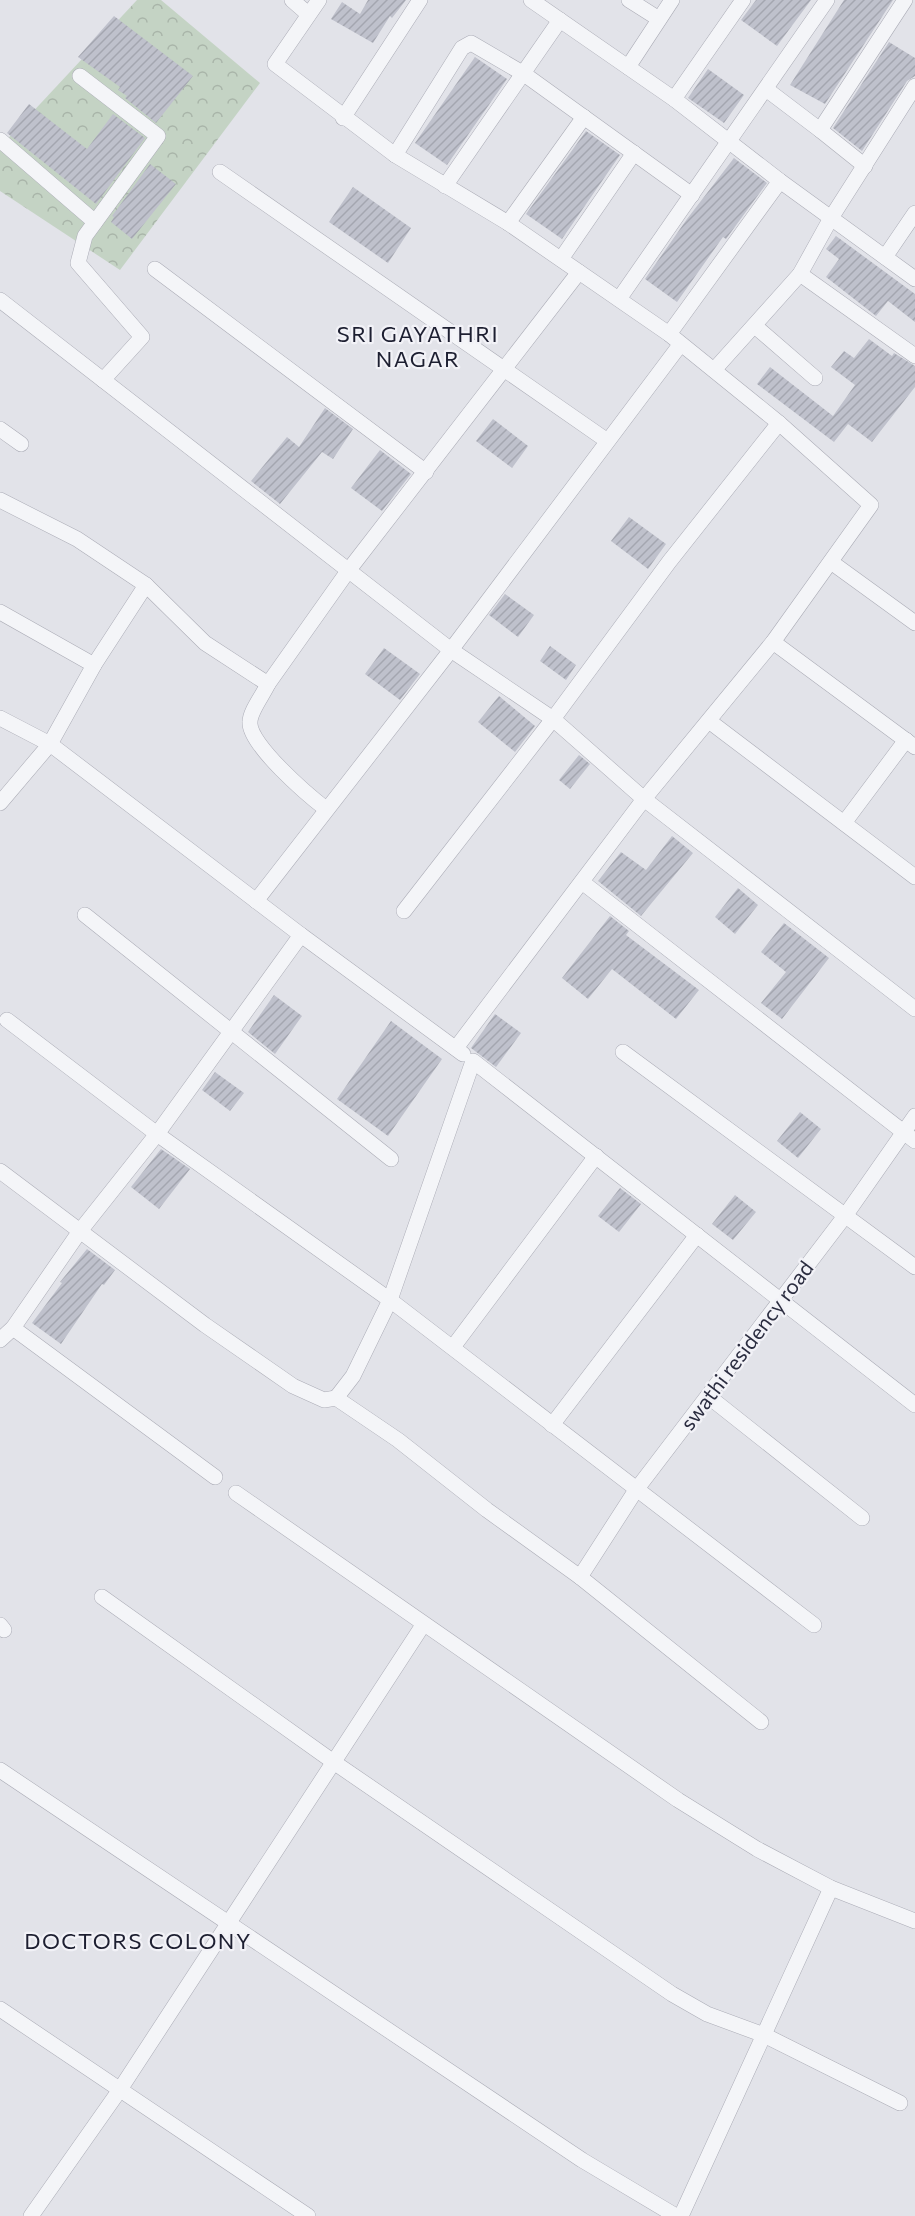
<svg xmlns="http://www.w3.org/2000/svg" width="915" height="2216" font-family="Commissioner,sans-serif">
	<defs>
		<pattern id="park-crowns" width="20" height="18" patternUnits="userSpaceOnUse" patternTransform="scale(1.5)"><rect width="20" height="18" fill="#c4d3c4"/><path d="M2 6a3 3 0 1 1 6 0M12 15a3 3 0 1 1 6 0" fill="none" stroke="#a9b5a9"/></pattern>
		<pattern id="building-hatch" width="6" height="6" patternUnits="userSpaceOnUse" patternTransform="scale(1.5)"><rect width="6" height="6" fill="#bfc1cc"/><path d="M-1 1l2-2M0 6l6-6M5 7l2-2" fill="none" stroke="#a4a6b0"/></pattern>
	</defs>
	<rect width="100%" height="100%" fill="#e2e3e9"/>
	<polygon fill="url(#park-crowns)" points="137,0 161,0 260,83 120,270 0,191 0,147"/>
	<g fill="url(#building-hatch)">
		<polygon points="368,0 406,0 392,18 390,16 373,43 331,19 342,2 360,14"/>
		<polygon points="756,0 811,0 777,46 741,20"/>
		<polygon points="844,0 893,0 825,104 790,85"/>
		<polygon points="114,16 193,76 156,123 125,98 127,96 118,90 120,87 78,57"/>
		<polygon points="889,42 915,58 915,76 907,81 862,151 833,128"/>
		<polygon points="475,57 507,79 447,165 415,143"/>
		<polygon points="708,69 744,95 724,123 688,98"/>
		<polygon points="29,104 87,149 113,114 145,138 96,204 7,133"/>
		<polygon points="586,131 620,155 562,239 526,214"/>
		<polygon points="734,158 767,183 726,239 723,237 677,302 645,279 687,219"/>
		<polygon points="150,164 176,184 132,239 111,222 114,217 112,216"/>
		<polygon points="353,187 411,228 388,263 329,222"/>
		<polygon points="836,236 915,294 915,322 888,301 876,316 826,277 839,259 826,249"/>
		<polygon points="869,339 892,356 894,353 915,366 915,387 872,442 848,424 834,442 757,384 770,367 833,416 855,385 831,367 844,351 854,358"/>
		<polygon points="325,408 353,429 333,459 322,452 280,504 251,481 287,437 299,447"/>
		<polygon points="493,419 528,446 512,468 476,441"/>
		<polygon points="380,450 411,474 382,511 351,488"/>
		<polygon points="629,517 666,544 648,569 611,541"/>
		<polygon points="505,594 534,615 518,637 489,615"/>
		<polygon points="550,646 576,665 566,680 540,661"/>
		<polygon points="384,648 420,674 400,700 365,674"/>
		<polygon points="499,696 535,726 515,752 478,722"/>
		<polygon points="579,755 590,764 570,789 559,780"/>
		<polygon points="672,836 693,853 641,916 598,881 621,852 646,870"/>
		<polygon points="738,888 758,905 735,934 715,917"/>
		<polygon points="610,916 629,931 626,935 699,990 676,1019 612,969 588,999 562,978"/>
		<polygon points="784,923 829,958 782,1019 761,1003 786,972 761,952"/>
		<polygon points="274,995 302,1016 275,1054 248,1032"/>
		<polygon points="495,1014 521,1033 496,1067 471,1048"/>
		<polygon points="391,1021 442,1059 388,1136 337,1099"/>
		<polygon points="215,1072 244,1093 230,1111 202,1090"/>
		<polygon points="800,1112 821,1129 798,1158 777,1141"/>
		<polygon points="161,1149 190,1169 159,1209 131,1187"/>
		<polygon points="620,1188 641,1204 619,1232 598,1216"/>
		<polygon points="735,1195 756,1212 733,1240 712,1224"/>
		<polygon points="87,1249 115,1270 104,1285 102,1284 61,1344 32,1323 62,1283 60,1282"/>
	</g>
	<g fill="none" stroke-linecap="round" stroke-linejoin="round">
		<defs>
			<g id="minor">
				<polyline points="292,0 308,14"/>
				<polyline points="319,0 275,64 395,155 508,223 669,334 779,423 871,505 773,642 644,799 456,1048"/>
				<polyline points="531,0 674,99 780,181 915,279"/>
				<polyline points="629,0 659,19"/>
				<polyline points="628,67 672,0"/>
				<polyline points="80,76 158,136 85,236 78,263 142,337 103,380"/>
				<polyline points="766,89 820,130"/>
				<polyline points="674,99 743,0"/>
				<polyline points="343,118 420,0"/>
				<polyline points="0,140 95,222"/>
				<polyline points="395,155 462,48 471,43 524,74 692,195"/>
				<polyline points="865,166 820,130 905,0"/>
				<polyline points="220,172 606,440"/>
				<polyline points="445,186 560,20"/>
				<polyline points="508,223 584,117"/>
				<polyline points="885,257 915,213"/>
				<polyline points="561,259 634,153"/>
				<polyline points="155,269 426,472"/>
				<polyline points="800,274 831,218 915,86"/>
				<polyline points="619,299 827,0"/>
				<polyline points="0,300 451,650 553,719 669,562 779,423"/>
				<polyline points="756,327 815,378"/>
				<polyline points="669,334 780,181"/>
				<polyline points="714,370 800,274 915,356"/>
				<polyline points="0,429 21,444"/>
				<polyline points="0,500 77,539 146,585 205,643 268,684 348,571 579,272"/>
				<polyline points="831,562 915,623"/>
				<polyline points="0,612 94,665"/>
				<polyline points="773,642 915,747"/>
				<path d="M268 684C263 695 250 711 250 722 248 744 309 796 326 809"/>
				<polyline points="0,718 50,744 301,935 157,1134 80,1231 13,1328 215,1477"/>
				<polyline points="709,721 915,877"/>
				<polyline points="0,803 50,744 94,665 146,585"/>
				<polyline points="844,823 906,740"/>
				<polyline points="582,882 915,1141"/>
				<polyline points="256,901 451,650 680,345"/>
				<polyline points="404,911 553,719 644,799 915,1009"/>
				<polyline points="85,915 391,1159"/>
				<polyline points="301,935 463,1054"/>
				<polyline points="7,1020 157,1134 390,1300 814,1625"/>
				<polyline points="623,1052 915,1267"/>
				<polyline points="0,1171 205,1325 293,1386 324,1400 336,1398 398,1440 487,1510 580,1577 761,1722"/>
				<polyline points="0,1340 13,1328"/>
				<polyline points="453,1347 596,1156"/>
				<polyline points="708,1396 862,1518"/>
				<polyline points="336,1398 353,1376 390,1300 473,1061 915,1405"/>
				<polyline points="552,1425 697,1235"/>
				<polyline points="236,1493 678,1800 757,1849 831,1888 915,1921"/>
				<polyline points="580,1577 636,1490 845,1216 915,1116"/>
				<polyline points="102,1597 335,1763 672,1994 707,2014 764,2035 900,2103"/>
				<polyline points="0,1625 4,1630"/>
				<polyline points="0,1770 582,2160 676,2216"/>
				<polyline points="0,2009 308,2216"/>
				<polyline points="31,2216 119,2091 423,1625"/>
				<polyline points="681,2216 831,1888"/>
			</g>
		</defs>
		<use href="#minor" stroke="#abacb6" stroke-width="16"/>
		<use href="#minor" stroke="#f4f5f8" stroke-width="15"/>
	</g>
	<g text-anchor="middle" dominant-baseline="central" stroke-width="4.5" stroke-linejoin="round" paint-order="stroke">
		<g font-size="21" fill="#2b2d40" stroke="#f2f2f7">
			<text transform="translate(746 1345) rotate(-53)">swathi residency road</text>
		</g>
		<g font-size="22" letter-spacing="1.5" fill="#1d1f31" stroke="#f2f2f7">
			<text x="418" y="333">SRI GAYATHRI<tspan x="418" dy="25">NAGAR</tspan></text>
			<text x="138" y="1940">DOCTORS COLONY</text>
		</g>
	</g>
</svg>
